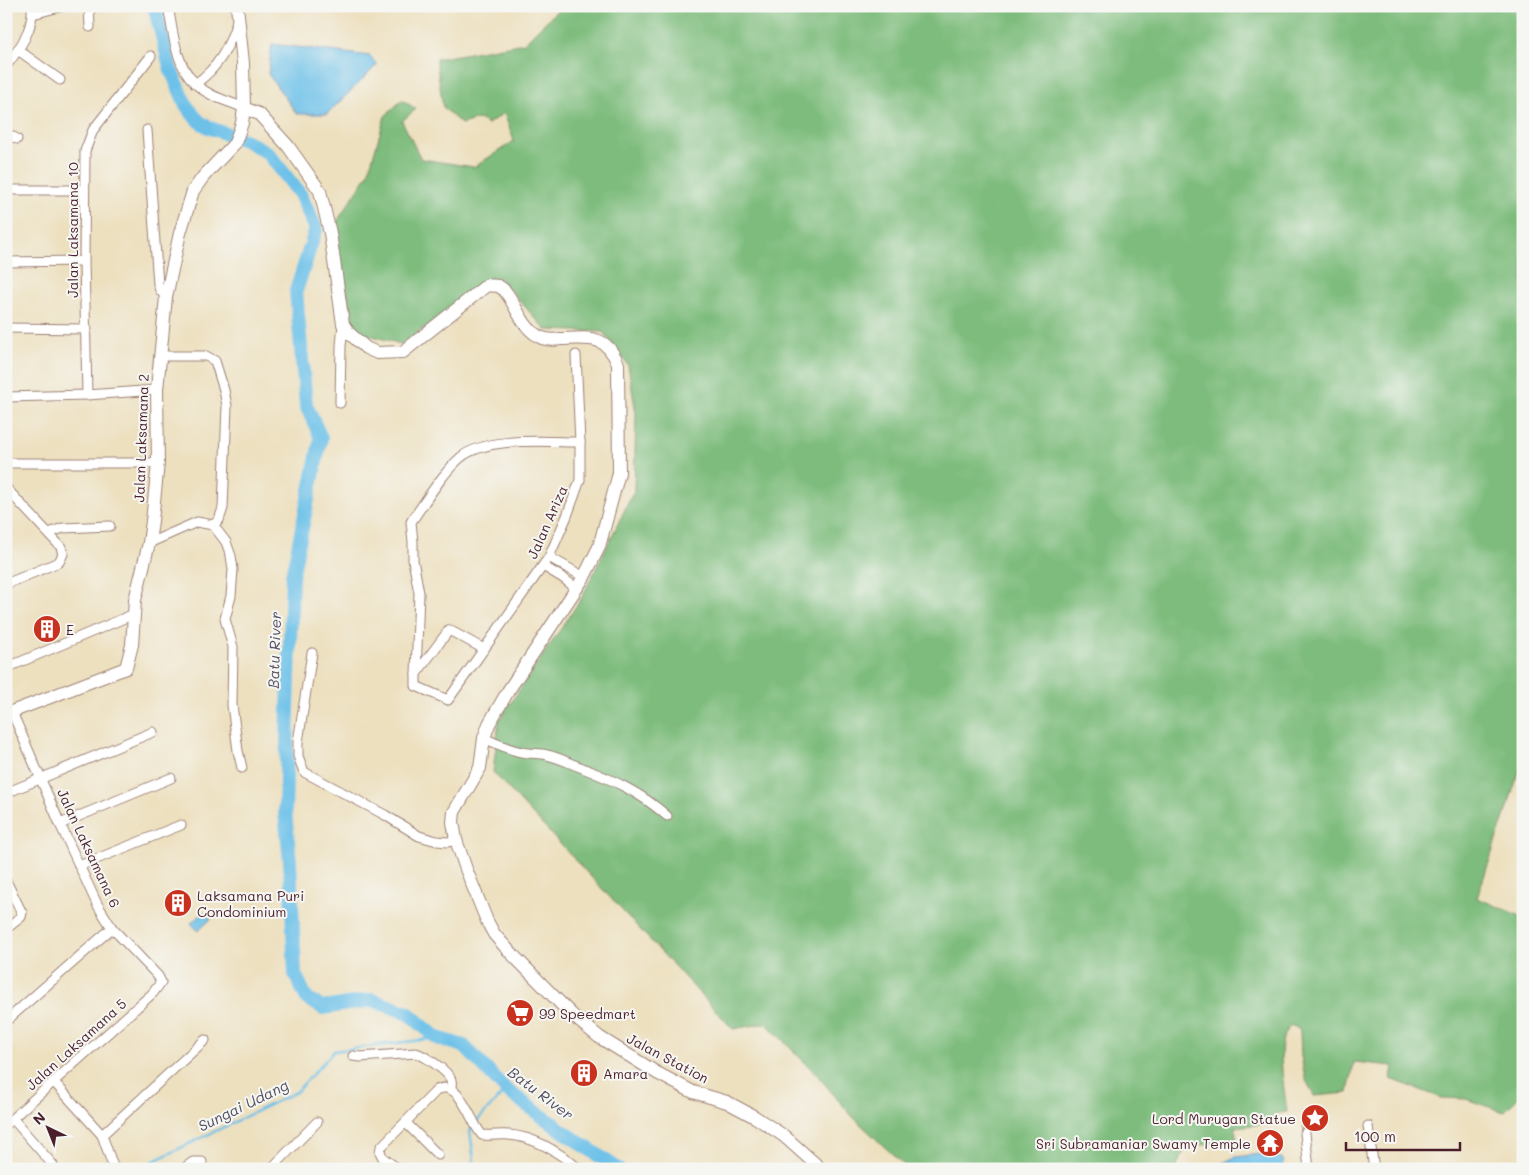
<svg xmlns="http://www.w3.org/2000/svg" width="1529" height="1175" font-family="Mali,sans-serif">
	<rect width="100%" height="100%" fill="#f6f6f2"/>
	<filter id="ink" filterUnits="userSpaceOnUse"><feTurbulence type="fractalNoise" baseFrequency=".02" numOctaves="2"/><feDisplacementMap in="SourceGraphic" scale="10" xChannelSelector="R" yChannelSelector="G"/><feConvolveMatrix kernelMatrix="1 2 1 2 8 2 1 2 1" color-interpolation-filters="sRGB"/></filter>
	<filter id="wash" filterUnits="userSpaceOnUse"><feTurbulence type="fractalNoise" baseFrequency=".0096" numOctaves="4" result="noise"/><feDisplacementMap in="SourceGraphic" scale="20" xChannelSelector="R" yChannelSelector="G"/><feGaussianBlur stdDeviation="1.12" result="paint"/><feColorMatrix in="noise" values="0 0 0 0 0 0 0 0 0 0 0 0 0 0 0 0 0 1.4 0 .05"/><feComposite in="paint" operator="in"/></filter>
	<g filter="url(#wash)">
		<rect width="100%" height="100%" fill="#ede0bf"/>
		<path fill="#7dbc7c" stroke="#646e54" d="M562 6H1523V760L1477 898 1523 917V1093L1504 1112 1466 1099 1442 1098 1391 1079 1393 1066 1354 1062 1348 1093 1314 1096 1305 1078 1301 1056 1300 1032 1299 1029 1291 1025C1287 1029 1284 1033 1283 1038 1278 1055 1285 1094 1287 1112L1273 1114V1123L1235 1127 1237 1144 1187 1145 1175 1169H908L853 1117 817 1075 766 1023 733 1029 493 772 499 720 581 599 634 491 636 413 628 365 603 332 546 330 498 277 401 344 355 331 334 226 368 174 385 116 402 100 416 109 402 121 421 159 474 167 514 141 504 113 488 124 479 119 461 124 443 107 436 59 524 43Z"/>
		<g fill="#6dc1e9" stroke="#5c708a">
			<polygon points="272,44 370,56 377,65 327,114 297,114 268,74"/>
			<polygon points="204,912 211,919 198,931 191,923"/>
			<polygon points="1269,1153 1283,1159 1284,1169 1215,1169 1215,1167 1235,1157"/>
		</g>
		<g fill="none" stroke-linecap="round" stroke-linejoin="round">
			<g stroke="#6dc1e9" stroke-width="2.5">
				<polyline points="476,1122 506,1090"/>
				<polyline points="137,1169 296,1092 334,1051 437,1038"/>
				<polyline points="468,1169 474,1160 470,1131 473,1126"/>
			</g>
			<polyline stroke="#6dc1e9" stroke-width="14" points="154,6 171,70 186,105 195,117 200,122 210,128 247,141 268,153 300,194 316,229 296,291 306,405 321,438 292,576 285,812 290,861 295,974 307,999 323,1008 372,1000 408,1013 437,1038 464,1046 506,1090 560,1129 618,1169"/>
		</g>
	</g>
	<g filter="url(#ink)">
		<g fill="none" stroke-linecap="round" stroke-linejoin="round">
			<polyline stroke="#ccb9a1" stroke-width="9" stroke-dasharray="9 4.5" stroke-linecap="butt" points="1304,1124 1305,1133"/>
			<defs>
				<g id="street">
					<polyline points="89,6 90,27"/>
					<path d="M168 6C173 32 175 64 195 83 207 96 228 101 244 108"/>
					<polyline points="33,14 63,6"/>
					<polyline points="18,50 60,80"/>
					<path d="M6 66C20 48 34 29 32 6"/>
					<path d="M195 84C218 68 229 48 237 21"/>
					<polyline points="147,130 158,284 160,290 166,297"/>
					<polyline points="6,133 17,139"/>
					<polyline points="15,190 84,190"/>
					<polyline points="6,262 84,261"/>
					<polyline points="6,328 87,329"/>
					<polyline points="87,395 84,261 85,151 93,130 151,56"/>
					<polyline points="6,397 87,395 157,390"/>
					<polyline points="340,403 341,346 343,324"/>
					<polyline points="6,463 158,463"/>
					<polyline points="6,488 61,547 63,554 59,562 6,584"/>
					<polyline points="213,525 226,542 231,556 233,569 231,596 225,619 233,647 232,705 238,751 242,768"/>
					<polyline points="49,533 63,528 110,526"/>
					<polyline points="149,543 197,522 213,525 219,520 223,508 227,406 224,390 215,361 206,356 160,356"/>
					<polyline points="549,557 584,577"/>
					<polyline points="543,566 563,578 576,588"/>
					<polyline points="484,649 449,630 416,674 416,686 448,700 549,557 567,516 580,480 580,442 576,355"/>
					<polyline points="312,653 298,742 298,756 304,772 385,815 419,836 437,841 448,842 456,840"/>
					<polyline points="6,668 134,614"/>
					<path d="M416 674 419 593 413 560V542L411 522C425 502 442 474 460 458 486 436 547 442 580 442"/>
					<path d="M484 738C497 744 514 752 528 753 535 754 541 753 547 755 558 757 569 763 580 767 613 780 640 792 667 816"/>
					<polyline points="6,793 153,732"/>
					<polyline points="60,824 171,778"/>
					<polyline points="79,866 181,825"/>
					<polyline points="6,881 22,913 21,917 6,929"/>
					<polyline points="6,1021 112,928"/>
					<path d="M353 1056 360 1057 416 1053C425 1056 448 1071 451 1080 452 1083 451 1086 451 1088"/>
					<polyline points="54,1082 102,1135 114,1169"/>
					<polyline points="13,1119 53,1165"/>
					<polyline points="406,1123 438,1155"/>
					<polyline points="6,1124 153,993 161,982 158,976 112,928 97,904 60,824 12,712"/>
					<polyline points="1368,1126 1374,1169"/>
					<polyline points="1305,1133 1309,1169"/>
					<polyline points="102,1135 205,1040"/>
					<polyline points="183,1169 193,1162 202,1162"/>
					<polyline points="271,1169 317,1122"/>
					<path d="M398 1169 383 1158 380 1152 381 1147 437 1090C460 1078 470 1122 482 1135 491 1136 500 1134 509 1135 535 1137 560 1153 579 1169"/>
				</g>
				<g id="secondary">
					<path d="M244 108 259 114 288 146 320 191 330 233 343 324 349 333 366 348 377 353 403 352 487 285C490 286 495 285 498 286 514 292 517 327 542 338 548 340 555 340 561 339 589 338 606 334 618 364L619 473 599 547 584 577 508 691 489 724 484 738 480 768 454 812 453 822 456 840 466 869 487 921 494 934 509 951 572 1015 599 1037 657 1073 693 1092 727 1102 755 1117 784 1136 821 1169"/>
					<polyline points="6,714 126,668 132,645 135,600 149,543 152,521 158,463 157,390 166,297 180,233 193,191 203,177 235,143 242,123 244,108 243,63 237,6"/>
				</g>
			</defs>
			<use href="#street" stroke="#9c8075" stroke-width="11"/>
			<use href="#secondary" stroke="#9c8075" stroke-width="14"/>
			<use href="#street" stroke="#fff" stroke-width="9"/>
			<use href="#secondary" stroke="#fff" stroke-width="12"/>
		</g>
	</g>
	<defs>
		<symbol id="building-disc" viewBox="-11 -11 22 22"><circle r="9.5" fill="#c8321e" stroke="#f6f6f2"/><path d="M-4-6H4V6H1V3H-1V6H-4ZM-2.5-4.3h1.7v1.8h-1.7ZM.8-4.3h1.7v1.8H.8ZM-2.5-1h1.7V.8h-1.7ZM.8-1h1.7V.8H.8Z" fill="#fff"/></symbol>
		<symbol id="supermarket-disc" viewBox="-11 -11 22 22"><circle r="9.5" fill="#c8321e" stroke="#f6f6f2"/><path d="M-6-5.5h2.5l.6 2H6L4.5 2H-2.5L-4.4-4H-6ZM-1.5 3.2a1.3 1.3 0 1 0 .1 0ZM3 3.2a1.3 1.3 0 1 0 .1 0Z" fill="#fff"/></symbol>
		<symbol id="sight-disc" viewBox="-11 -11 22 22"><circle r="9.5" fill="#c8321e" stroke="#f6f6f2"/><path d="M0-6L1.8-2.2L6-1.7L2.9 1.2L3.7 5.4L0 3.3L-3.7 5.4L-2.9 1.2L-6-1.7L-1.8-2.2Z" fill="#fff"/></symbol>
		<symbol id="temple-disc" viewBox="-11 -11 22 22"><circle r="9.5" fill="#c8321e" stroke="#f6f6f2"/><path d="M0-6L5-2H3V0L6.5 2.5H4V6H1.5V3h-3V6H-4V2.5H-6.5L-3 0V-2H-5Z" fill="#fff"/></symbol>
	</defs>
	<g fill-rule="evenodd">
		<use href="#building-disc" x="31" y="613" width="32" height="32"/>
		<use href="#building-disc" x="162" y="887" width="32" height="32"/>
		<use href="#supermarket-disc" x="504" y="997" width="32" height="32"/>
		<use href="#building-disc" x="568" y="1057" width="32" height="32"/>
		<use href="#sight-disc" x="1299" y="1102" width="32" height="32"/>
		<use href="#temple-disc" x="1254" y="1127" width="32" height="32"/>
	</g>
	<g text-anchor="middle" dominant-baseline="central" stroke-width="4" stroke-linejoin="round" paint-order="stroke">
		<g font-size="14" fill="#4a1f2b" stroke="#f6f6f2">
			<text transform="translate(72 230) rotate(-90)">Jalan Laksamana 10</text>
			<text transform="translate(141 438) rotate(-88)">Jalan Laksamana 2</text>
			<text transform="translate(547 522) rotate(-66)">Jalan Ariza</text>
			<text transform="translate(89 848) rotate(65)">Jalan Laksamana 6</text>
			<text transform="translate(76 1044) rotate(-42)">Jalan Laksamana 5</text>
			<text transform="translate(668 1058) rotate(28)">Jalan Station</text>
		</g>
		<g font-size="14" fill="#4a1f2b" stroke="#f6f6f2" text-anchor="start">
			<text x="66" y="629">E</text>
			<text x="197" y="895">Laksamana Puri<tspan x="197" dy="16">Condominium</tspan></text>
			<text x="539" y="1013">99 Speedmart</text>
			<text x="603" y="1073">Amara</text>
			<text x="1296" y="1118" text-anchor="end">Lord Murugan Statue</text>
			<text x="1251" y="1143" text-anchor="end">Sri Subramaniar Swamy Temple</text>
		</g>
		<g font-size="15" font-style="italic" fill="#545064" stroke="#f6f6f2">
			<text transform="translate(274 650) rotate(-88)">Batu River</text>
			<text transform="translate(541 1093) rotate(37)">Batu River</text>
			<text transform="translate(243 1105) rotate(-26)">Sungai Udang</text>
		</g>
	</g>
	<rect width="1529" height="1175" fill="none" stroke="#f6f6f2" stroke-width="25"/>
	<g transform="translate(48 1128) rotate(317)" stroke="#f6f6f2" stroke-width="4" paint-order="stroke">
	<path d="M0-4L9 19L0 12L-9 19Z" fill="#4a1f2b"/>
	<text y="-8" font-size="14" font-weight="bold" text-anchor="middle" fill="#4a1f2b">N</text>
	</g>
	<path d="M1346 1142v8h114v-8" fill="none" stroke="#4a1f2b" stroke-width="2.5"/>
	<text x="1354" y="1142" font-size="15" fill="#4a1f2b" stroke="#f6f6f2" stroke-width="4" paint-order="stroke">100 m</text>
</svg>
